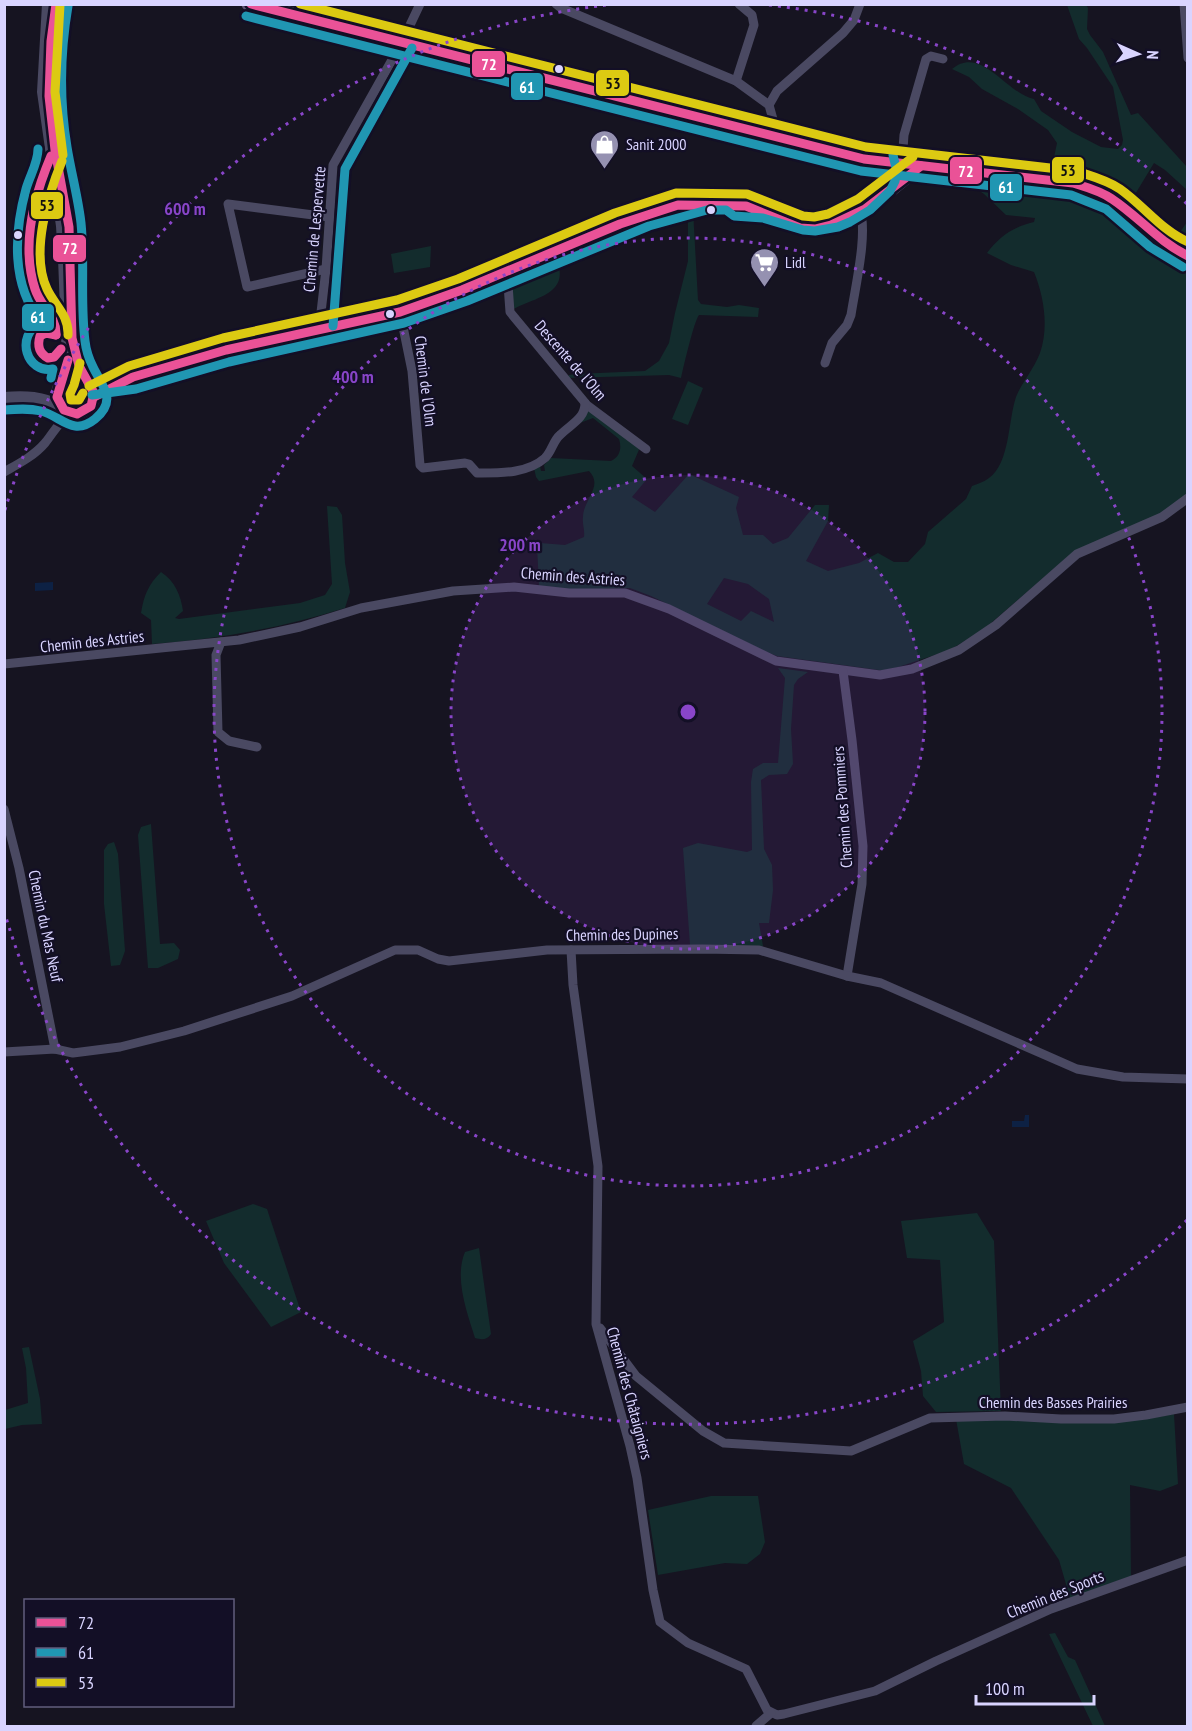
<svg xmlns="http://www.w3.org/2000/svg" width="1192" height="1731" font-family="'PT Sans Narrow',sans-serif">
	<rect width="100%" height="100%" fill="#161421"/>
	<g fill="#132c2d" fill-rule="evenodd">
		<path d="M1067 5H1086L1088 8 1087 29 1090 35 1103 52 1131 115 1138 113 1187 167V190L1165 170 1154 163 1131 201C1106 184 1080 176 1051 172L1057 143 1048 130 1018 109 982 89 969 77 952 69C981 44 1008 95 1034 99L1041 111 1072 132 1101 147 1118 149 1122 145 1123 140 1113 87 1087 48 1079 39Z"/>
		<path d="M961 178 1059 187 1091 195 1117 215 1144 238 1176 261 1187 266V495L1164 512 1071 554 984 629 950 650 886 671 777 656 764 651 651 596 630 588 571 590 539 586 537 545 540 543 565 545 584 537C585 529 582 524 583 517 583 500 604 486 589 471L539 481 536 477 534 468 540 466 541 471H545L544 465 551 458 611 461C620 457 622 448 619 439L593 418 580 423 587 409 641 445 632 466 647 479 632 497 655 512 689 474 739 497 736 508 743 535H763L773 544 788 538 815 505H829L828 521 806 561 828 571 859 563 878 553 894 562H908L925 544 928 532 966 499 972 486C977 484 984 482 989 478 1010 463 1008 421 1016 397 1022 382 1034 369 1040 353 1049 327 1044 297 1034 272L1011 265 987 253C1000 236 1013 227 1034 222L1035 218 1006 215 984 194ZM724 578 748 584 769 599 774 622 751 611 741 621 707 604Z"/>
		<path d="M693 210 698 300 701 304 727 307 739 305 759 308 758 317 699 315C694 321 684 365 681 378L669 375 567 378 569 375 576 374 645 371 659 361 669 343 675 313 688 261V221C683 213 674 216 666 218L583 249V244C618 231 655 211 693 210Z"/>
		<polygon points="1187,222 1187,248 1174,241"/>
		<polygon points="431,246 430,267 394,273 391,254"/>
		<path d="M556 258C572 295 534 297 512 310L511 279 522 271Z"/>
		<polygon points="688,381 703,388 688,425 672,419"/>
		<path d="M327 506 337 507 342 515 345 563 350 592 345 608C282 628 218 639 152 644L151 620 141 613C144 595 148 585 161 572 175 581 181 596 183 611L175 618 179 619 300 603 325 595 332 584Z"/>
		<polygon points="778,668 808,672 798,679 794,685 791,729 793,764 787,774 769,775 761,780 764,849 772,865 773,890 769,923 759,923 763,946 690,945 683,848 698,843 747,852 752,850 751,782 753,769 763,763 778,763 785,678"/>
		<polygon points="151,824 160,944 174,943 180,950 178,959 158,968 148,968 138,835 141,827"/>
		<polygon points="114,842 118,854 125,951 120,965 111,966 104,904 104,850 108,844"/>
		<polygon points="253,1204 267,1209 301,1312 271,1327 224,1263 206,1221"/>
		<polygon points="977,1213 994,1241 1001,1411 936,1412 923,1396 921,1371 913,1341 944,1322 940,1260 907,1258 901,1221"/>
		<path d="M479 1248 491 1334C487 1340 482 1340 475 1338 467 1312 454 1278 465 1252Z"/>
		<polygon points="29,1347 40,1399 42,1424 22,1425 5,1429 5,1410 28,1403 26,1368 22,1348"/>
		<polygon points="1174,1414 1178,1484 1160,1491 1130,1485 1131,1576 1070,1598 1059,1560 1011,1488 964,1464 956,1419 1140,1420"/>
		<polygon points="711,1496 758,1496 765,1542 760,1554 747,1564 725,1563 658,1575 648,1510"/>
		<polygon points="1055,1633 1068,1657 1075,1660 1105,1726 1093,1726 1049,1634"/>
	</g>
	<g fill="#0d2144">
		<polygon points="53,582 53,590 35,591 35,583"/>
		<polygon points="1025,1115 1029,1115 1029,1127 1012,1127 1012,1121 1024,1121"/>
	</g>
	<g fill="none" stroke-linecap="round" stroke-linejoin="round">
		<g stroke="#4a4962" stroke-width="9">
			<polyline points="556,4 561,8 736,81 769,105 774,123 774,136"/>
			<polyline points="1184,4 1188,58"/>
			<polyline points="736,81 754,25 752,15 739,4"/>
			<polyline points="769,105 777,91 843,33 854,20 860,4"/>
			<polyline points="902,163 904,135 926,59 931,56 943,59"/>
			<polyline points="326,269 247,287 228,204 329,217"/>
			<polyline points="507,271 510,312 587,405 646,449"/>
			<path d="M400 312 412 371 420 465 423 468 465 463 469 464 477 473C499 473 527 474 545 458 552 451 553 441 560 435 571 424 585 419 585 403"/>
			<polyline points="321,328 320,321 326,269 333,165 402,42 420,4"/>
			<path d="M825 363 832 343 847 325 851 315C855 288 869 230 859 207"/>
			<path d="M4 472C18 464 34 456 45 443 54 432 59 421 71 413"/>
			<polyline points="221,642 216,655 218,732 229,741 257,747"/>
			<polyline points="4,664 239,640 300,627 361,608 453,591 514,587 569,593 625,593 669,609 776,661 880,675 912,669 959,650 996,625 1077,554 1162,517 1188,498"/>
			<polyline points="843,671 852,740 863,846 862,884 847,976"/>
			<polyline points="4,809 19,868 55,1049"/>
			<polyline points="571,950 573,985 598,1166 596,1324 630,1446 637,1478 653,1590 660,1622 688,1643 746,1669 767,1710 777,1715 784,1714 875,1691 936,1661 1051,1609 1188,1560"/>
			<polyline points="4,1052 55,1049 73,1053 120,1047 184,1031 292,996 395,950 418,950 438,959 449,961 547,950 702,949 759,950 847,976 881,983 1077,1069 1123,1077 1188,1079"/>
			<polyline points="600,1328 636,1376 703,1431 724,1443 851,1451 930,1418 1005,1416 1061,1419 1114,1419 1146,1415 1188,1407"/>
			<polyline points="756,1726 771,1713"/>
		</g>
		<g stroke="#4a4962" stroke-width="12">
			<polyline points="48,4 43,92 62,226 64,258 68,360 63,381"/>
			<path d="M691 206C702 206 713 207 724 207 737 206 751 203 765 206 779 208 791 216 805 218 831 223 862 206 878 186 885 178 888 170 882 161"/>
			<path d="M761 211C776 217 792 229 809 230 843 233 897 187 921 166"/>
			<polyline points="73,343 77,359 85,379"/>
			<circle cx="76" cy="395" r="19"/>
			<path d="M90 383C135 381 180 363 223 351 281 336 342 328 400 311 469 292 534 259 599 233 623 223 708 188 730 198 731 199 736 203 737 204"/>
			<path d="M4 398C25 396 43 397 61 407"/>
		</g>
		<path stroke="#5e5373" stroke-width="15" d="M249 4 864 159 1073 183C1087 187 1101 191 1113 199 1138 218 1157 243 1188 256"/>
		<defs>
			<g id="bus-1">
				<polyline points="56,4 51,41 49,96 55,150 69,227 72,338 79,366 94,393 91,406 77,414 64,410 57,397 68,360"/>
				<path d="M251 4 864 159 1073 183C1086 187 1101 191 1112 199 1139 217 1158 241 1188 256"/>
				<path d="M51 156C34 196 21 246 35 289 40 306 57 316 56 335"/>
				<path d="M56 335 46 333 40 336C37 346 39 353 48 358L54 357 61 349"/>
				<polyline points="94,397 133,377 226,350 400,312 462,290 620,224 678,205 746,206 800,228 815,229 831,225 865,209 921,166"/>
			</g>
			<g id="bus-2">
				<polyline points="246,16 861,171 1071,195 1106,209 1150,247 1183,267"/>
				<path d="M38 149C38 163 30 175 26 189 14 233 11 285 41 322 14 336 27 374 53 369L51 378"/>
				<polyline points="333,326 345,169 412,48"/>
				<polyline points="92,395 136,389 229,362 404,323 467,301 649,226 707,210 726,210 734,216 763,218 803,230 815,231 838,227 850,222 870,210 890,191 895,181 897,172 893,155"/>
				<path d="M5 410C17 409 29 408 41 411 61 416 73 437 95 419 118 400 102 386 93 367 89 359 86 350 85 341 80 302 85 262 81 223 78 197 71 172 67 147 59 99 60 53 68 6"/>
			</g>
			<g id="bus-3">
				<path d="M300 4 866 147 1076 171C1091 176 1107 180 1120 189 1144 206 1161 230 1188 242"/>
				<polyline points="60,5 55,92 63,155"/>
				<path d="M62 161C48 195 30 253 47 289 55 306 69 315 68 335"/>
				<polyline points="80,363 74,385 70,394 71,400 79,400 83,393"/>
				<polyline points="89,386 129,366 223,338 397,300 458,279 615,213 676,193 747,194 803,216 814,217 828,214 858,199 913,157"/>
			</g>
		</defs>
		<use href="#bus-1" stroke="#130f26" stroke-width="14"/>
		<use href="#bus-2" stroke="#130f26" stroke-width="14"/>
		<use href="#bus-3" stroke="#130f26" stroke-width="14"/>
		<use href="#bus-1" stroke="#ea5297" stroke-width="9"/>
		<use href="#bus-2" stroke="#2096b2" stroke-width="9"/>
		<use href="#bus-3" stroke="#dcca12" stroke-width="9"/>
	</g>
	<circle cx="688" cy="712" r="237" fill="#8945c9" fill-opacity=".12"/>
	<g fill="none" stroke="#8945c9" stroke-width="3" stroke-dasharray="3 6">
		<circle cx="688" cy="712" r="237"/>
		<circle cx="688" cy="712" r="474"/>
		<path d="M1187 1220A712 712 0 0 1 5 914M5 510A712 712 0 0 1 607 5M769 5A712 712 0 0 1 1187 204"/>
	</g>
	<defs>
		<symbol id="shop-pin" viewBox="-11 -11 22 30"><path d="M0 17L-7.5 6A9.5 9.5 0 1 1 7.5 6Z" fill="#9591b1" stroke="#130f26"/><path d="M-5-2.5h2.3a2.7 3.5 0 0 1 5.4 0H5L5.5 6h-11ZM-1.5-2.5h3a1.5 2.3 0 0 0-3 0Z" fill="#fff"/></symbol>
		<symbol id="supermarket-pin" viewBox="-11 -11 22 30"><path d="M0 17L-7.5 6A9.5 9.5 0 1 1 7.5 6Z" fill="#9591b1" stroke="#130f26"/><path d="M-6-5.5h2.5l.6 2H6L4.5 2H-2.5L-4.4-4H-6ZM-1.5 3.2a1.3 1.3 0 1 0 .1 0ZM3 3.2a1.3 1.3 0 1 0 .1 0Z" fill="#fff"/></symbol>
	</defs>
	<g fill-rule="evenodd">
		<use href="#shop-pin" x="588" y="128" width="33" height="45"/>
		<use href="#supermarket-pin" x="748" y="246" width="33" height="45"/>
	</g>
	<g fill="#d9d4ff" stroke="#130f26" stroke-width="2">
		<circle cx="559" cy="69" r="5"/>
		<circle cx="711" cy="210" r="5"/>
		<circle cx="18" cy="235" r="5"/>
		<circle cx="390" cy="314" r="5"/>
	</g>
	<g text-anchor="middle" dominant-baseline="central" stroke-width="4.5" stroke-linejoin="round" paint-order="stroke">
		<g font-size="16" fill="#d9d4ff" stroke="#130f26" text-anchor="start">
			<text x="626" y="144">Sanit 2000</text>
			<text x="785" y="262">Lidl</text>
		</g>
		<g font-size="16" fill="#d9d4ff" stroke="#130f26">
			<text transform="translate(314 229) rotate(-85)">Chemin de Lespervette</text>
			<text transform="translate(571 360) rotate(49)">Descente de l'Olm</text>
			<text transform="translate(426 381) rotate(83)">Chemin de l'Olm</text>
			<text transform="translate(573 576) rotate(4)">Chemin des Astries</text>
			<text transform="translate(92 641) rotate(-6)">Chemin des Astries</text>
			<text transform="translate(842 807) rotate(-94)">Chemin des Pommiers</text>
			<text transform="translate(46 926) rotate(78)">Chemin du Mas Neuf</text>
			<text transform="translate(622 934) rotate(-1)">Chemin des Dupines</text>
			<text transform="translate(630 1393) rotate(75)">Chemin des Châtaigniers</text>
			<text x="1053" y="1402">Chemin des Basses Prairies</text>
			<text transform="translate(1055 1594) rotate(-22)">Chemin des Sports</text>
		</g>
	</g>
	<circle cx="688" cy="712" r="9" fill="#8945c9" stroke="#130f26" stroke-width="3"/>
	<g font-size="18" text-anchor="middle" font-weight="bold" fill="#8945c9" stroke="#130f26" stroke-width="4.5" stroke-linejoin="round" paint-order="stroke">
		<text x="185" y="215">600 m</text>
		<text x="353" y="383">400 m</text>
		<text x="520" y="551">200 m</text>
	</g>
	<g stroke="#130f26" stroke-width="2">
		<rect x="471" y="50" width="35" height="28" rx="6" fill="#ea5297"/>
		<rect x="595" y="69" width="35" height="28" rx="6" fill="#dcca12"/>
		<rect x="510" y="72" width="34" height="29" rx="6" fill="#2096b2"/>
		<rect x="1051" y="156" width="34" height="28" rx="6" fill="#dcca12"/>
		<rect x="949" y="156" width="34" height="29" rx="6" fill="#ea5297"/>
		<rect x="989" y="173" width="34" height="29" rx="6" fill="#2096b2"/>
		<rect x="30" y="191" width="34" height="29" rx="6" fill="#dcca12"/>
		<rect x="52" y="234" width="35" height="29" rx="6" fill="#ea5297"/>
		<rect x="21" y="303" width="34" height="29" rx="6" fill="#2096b2"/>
	</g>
	<g font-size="16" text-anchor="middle" font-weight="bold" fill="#fff">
		<text x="489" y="70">72</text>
		<text x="527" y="93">61</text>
		<text x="966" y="177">72</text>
		<text x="1006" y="193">61</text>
		<text x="70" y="254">72</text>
		<text x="38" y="323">61</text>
	</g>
	<g font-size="16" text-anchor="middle" font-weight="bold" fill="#111">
		<text x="613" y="89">53</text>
		<text x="1068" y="176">53</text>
		<text x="47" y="211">53</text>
	</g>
	<rect width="1192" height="1731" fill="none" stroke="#d9d4ff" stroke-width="12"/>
	<rect x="24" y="1599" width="210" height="108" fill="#130f26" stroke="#625e7d" stroke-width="1.5"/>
	<rect x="36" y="1618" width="30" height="9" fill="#ea5297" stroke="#625e7d" stroke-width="1.5"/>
	<text x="78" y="1629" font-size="18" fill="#d9d4ff">72</text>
	<rect x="36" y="1648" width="30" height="9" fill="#2096b2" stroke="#625e7d" stroke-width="1.5"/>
	<text x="78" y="1659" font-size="18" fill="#d9d4ff">61</text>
	<rect x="36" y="1678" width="30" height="9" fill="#dcca12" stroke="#625e7d" stroke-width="1.5"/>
	<text x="78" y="1689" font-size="18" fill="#d9d4ff">53</text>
	<g transform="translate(1138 54) rotate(93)" stroke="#130f26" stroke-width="4.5" paint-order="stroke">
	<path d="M0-4.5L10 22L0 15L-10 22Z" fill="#d9d4ff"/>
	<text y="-9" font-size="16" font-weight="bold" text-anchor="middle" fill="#d9d4ff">N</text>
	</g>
	<path d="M976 1695v9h118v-9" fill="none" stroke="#d9d4ff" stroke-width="3"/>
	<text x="985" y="1695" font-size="18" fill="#d9d4ff" stroke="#130f26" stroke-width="4.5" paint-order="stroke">100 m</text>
</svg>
